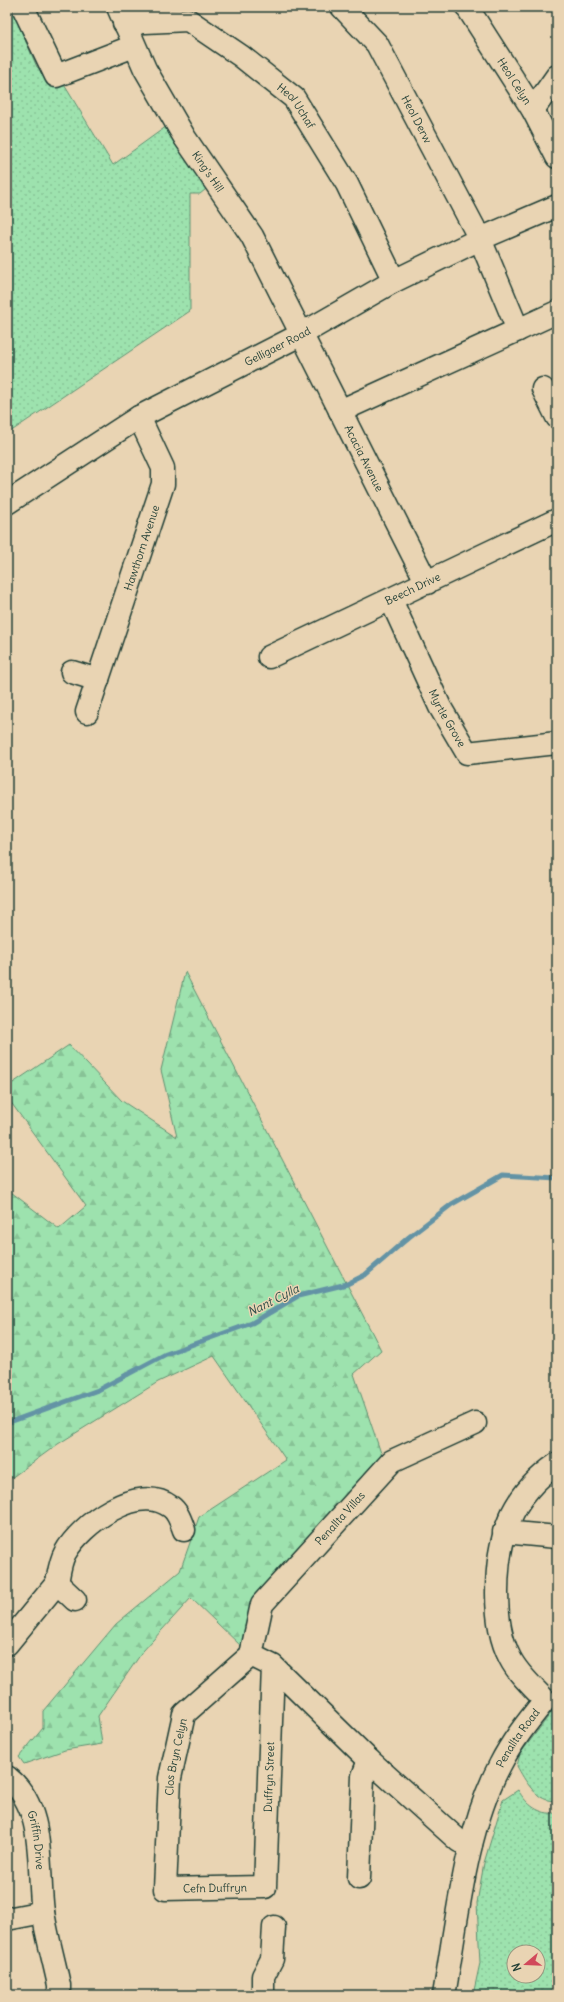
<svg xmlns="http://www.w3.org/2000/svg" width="564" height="2002" font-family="Delius,sans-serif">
	<defs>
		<pattern id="grass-dots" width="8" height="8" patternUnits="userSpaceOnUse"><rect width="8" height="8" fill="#9de2ae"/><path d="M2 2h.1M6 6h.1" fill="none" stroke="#87c396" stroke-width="1.8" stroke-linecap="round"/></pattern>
		<pattern id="forest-firs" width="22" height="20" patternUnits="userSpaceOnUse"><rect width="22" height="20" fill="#9de2ae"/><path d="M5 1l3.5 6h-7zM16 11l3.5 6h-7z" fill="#87c396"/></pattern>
	</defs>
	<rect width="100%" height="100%" fill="#e9d4b3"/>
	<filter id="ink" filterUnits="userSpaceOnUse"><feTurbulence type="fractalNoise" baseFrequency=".025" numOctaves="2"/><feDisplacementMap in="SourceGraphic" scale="8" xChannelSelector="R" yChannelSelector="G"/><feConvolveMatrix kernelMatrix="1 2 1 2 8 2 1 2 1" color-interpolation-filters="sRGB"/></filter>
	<g filter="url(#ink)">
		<g fill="url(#grass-dots)" stroke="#5e9071" fill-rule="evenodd">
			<polygon points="7,7 11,7 37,67 63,83 113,165 167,126 211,185 200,194 190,194 190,311 7,434"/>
			<path d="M557 1705V1731L551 1738 557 1747V1800C538 1805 524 1779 517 1766L520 1754Z"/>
			<path d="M518 1790C527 1805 539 1815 557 1813V1995H473L480 1963 477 1903 484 1863 503 1800ZM514 1952H538V1976H514Z"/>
		</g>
		<polygon fill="url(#forest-firs)" stroke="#5e9071" points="185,972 381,1350 354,1374 384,1462 242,1647 191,1598 143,1651 98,1716 102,1744 65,1750 24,1764 19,1757 43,1728 43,1711 116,1624 180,1571 199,1517 286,1460 214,1356 158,1382 58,1444 7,1481 7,1189 59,1229 86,1206 7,1097 7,1087 69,1045 122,1101 177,1137 161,1070"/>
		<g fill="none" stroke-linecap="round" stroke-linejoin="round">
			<polyline stroke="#6393a5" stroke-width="5" points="7,1423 98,1390 166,1354 252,1323 298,1296 347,1284 365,1275 409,1237 452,1204 503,1175 557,1178"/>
			<defs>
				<g id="minor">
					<polyline points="23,7 56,76 134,46"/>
					<path id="s1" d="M118 7 145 69 185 138 252 236 427 583"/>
					<path id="s2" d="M342 7 377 44 480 239 518 330 557 312"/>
					<path id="s3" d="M467 7 533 110 557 157"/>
					<path id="s4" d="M124 23 188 20 241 56 294 98 347 184 394 281"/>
					<polyline points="533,110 557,76"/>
					<polyline points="543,389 557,417"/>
					<polyline points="340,411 518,330"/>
					<path id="s5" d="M7 503 139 417 300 335 394 281 480 239 557 206"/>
					<path id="s6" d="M391 600 440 707 467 753 557 743"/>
					<path id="s7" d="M269 657 557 520"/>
					<polyline points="72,672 98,680"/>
					<path id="s8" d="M87 712 163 484V468L139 417"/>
					<polyline points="504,1532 557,1537"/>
					<path d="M57 1583C59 1573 60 1562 65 1553 81 1524 138 1482 171 1507 178 1512 181 1522 184 1530"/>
					<polyline points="7,1644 57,1583 75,1600"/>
					<path id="s9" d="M251 1655 262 1604 392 1461 475 1423"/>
					<path id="s10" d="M273 1666 265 1887 165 1889 170 1778 184 1714 251 1655 273 1666 369 1760 459 1841 471 1844"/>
					<path id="s11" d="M7 1777C47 1808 37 1868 43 1912 47 1937 54 1961 59 1985V1995"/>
					<polyline points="359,1878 363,1776 369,1760"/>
					<polyline points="7,1919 43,1912"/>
					<polyline points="263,1995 263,1976 272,1959 274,1927"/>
					<path id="s12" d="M444 1995C457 1922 465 1831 500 1765 512 1741 529 1720 545 1700 533 1687 518 1674 510 1658 500 1639 497 1614 497 1593 497 1539 510 1496 557 1464"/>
				</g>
			</defs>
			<use href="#minor" stroke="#1f3d34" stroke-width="25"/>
			<use href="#minor" stroke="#e9d4b3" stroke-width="22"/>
		</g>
	</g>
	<g text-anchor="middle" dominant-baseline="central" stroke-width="3" stroke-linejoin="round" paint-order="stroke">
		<g font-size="11" fill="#1f3d34" stroke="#e9d4b3">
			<text stroke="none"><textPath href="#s3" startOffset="88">Heol Celyn</textPath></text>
			<text stroke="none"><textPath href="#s4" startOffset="203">Heol Uchaf</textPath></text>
			<text stroke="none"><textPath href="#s2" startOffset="136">Heol Derw</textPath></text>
			<text stroke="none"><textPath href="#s1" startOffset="188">King's Hill</textPath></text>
			<text stroke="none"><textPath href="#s5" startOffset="313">Gelligaer Road</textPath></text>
			<text stroke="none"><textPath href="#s1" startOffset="515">Acacia Avenue</textPath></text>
			<text stroke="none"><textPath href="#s8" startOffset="173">Hawthorn Avenue</textPath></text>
			<text stroke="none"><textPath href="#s7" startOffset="159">Beech Drive</textPath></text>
			<text stroke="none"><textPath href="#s6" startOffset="131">Myrtle Grove</textPath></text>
			<text stroke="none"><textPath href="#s9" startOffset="168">Penallta Villas</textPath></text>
			<text stroke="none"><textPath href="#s12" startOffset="270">Penallta Road</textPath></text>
			<text stroke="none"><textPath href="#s10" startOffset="454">Clos Bryn Celyn</textPath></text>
			<text transform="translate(269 1777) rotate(-88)">Duffryn Street</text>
			<text stroke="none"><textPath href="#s11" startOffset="72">Griffin Drive</textPath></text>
			<text transform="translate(215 1888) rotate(-1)">Cefn Duffryn</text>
		</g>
		<g font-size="12" font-style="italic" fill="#2a4b47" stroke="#e9d4b3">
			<text transform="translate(273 1300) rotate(-27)">Nant Cylla</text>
		</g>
	</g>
	<rect width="564" height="2002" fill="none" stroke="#e9d4b3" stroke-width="24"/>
	<rect x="12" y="12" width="540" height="1978" fill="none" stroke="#1f3d34" stroke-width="1.5" filter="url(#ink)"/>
	<g transform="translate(526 1964) rotate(251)"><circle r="19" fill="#e9d4b3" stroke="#989880"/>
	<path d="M0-3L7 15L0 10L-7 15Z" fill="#d1495b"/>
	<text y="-6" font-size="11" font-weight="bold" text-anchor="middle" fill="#1f3d34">N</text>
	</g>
</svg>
